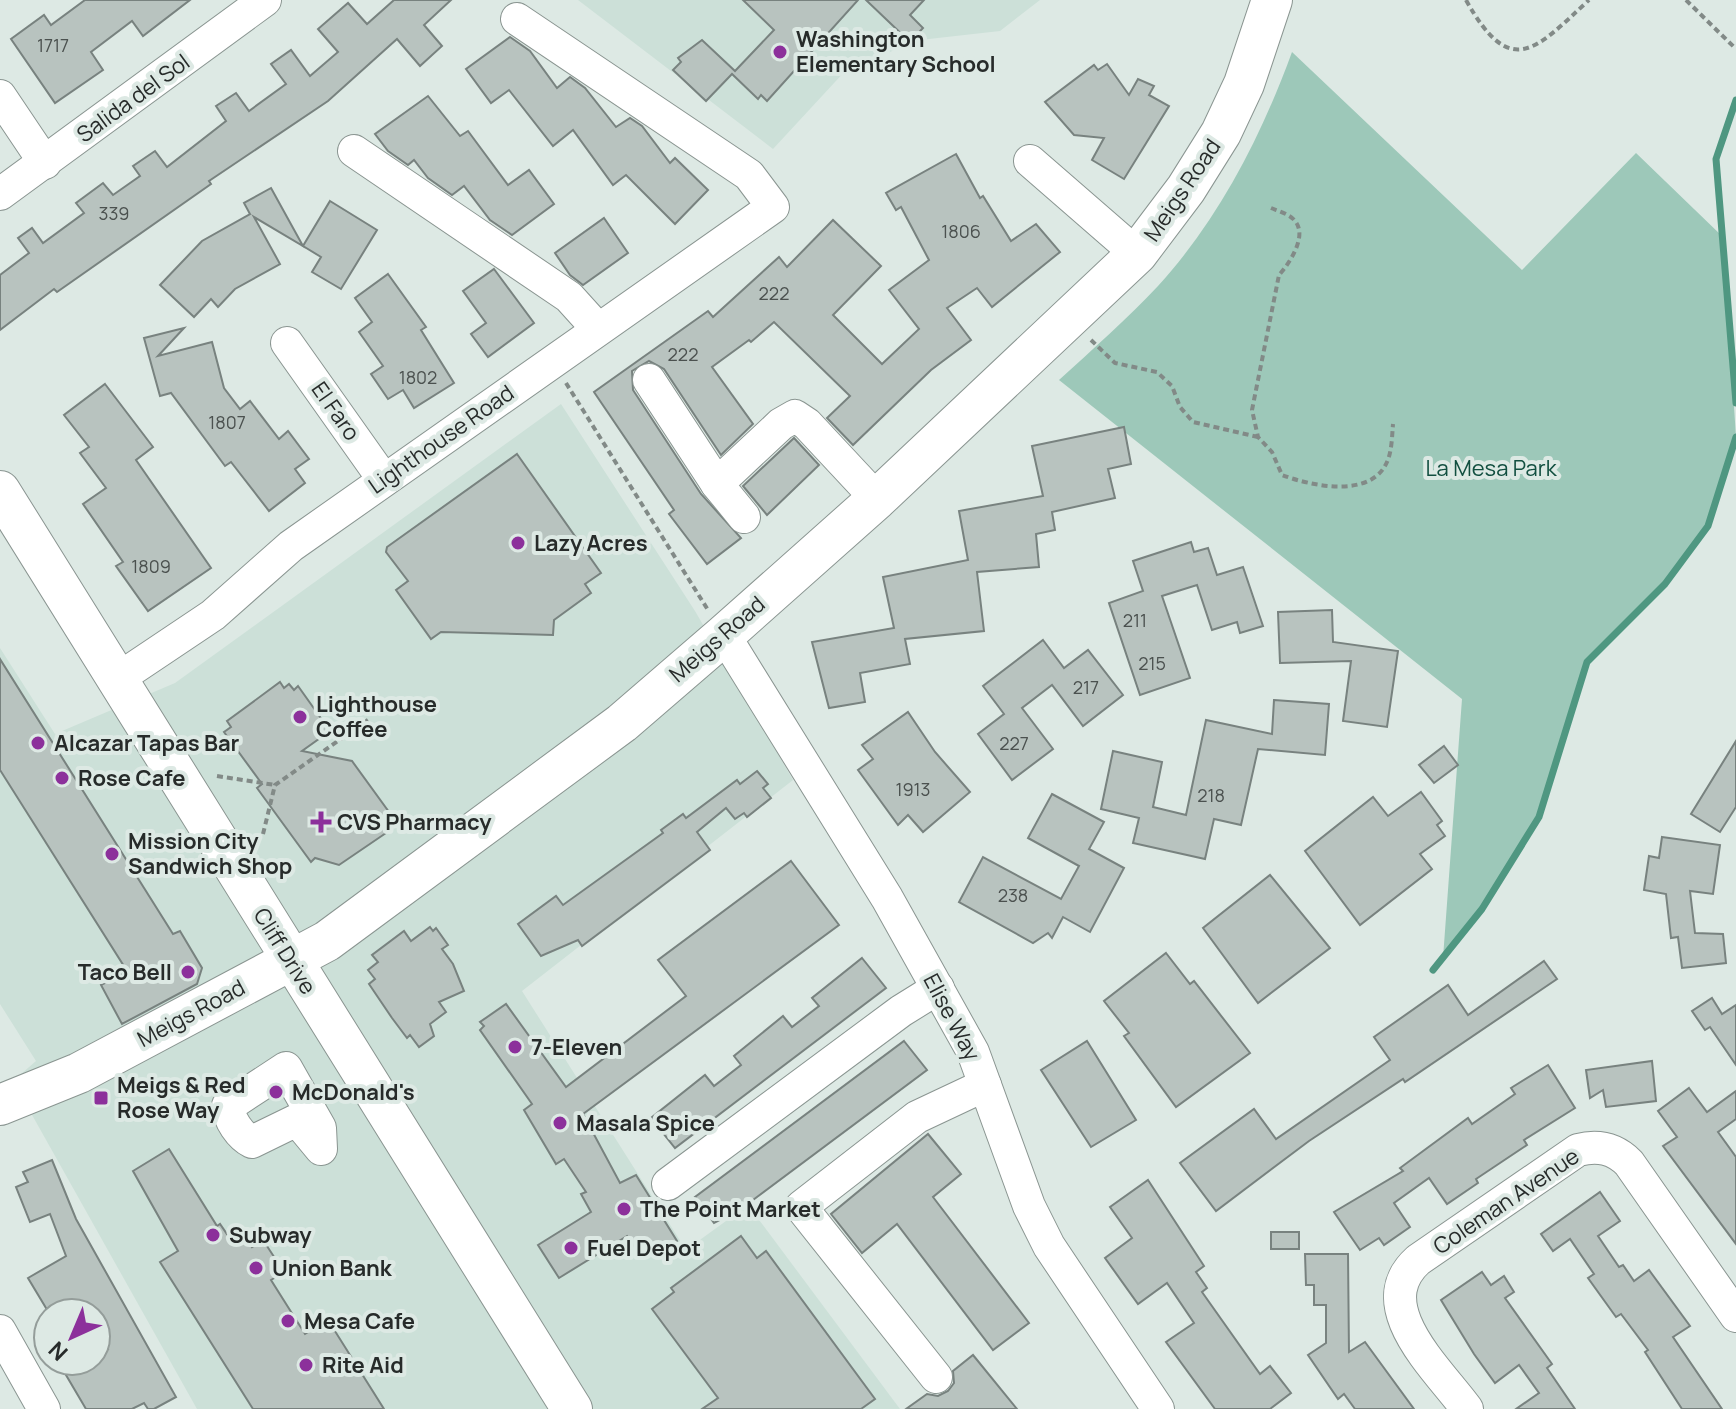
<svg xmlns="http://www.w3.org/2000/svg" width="1736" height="1409" font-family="Manrope,sans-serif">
	<rect width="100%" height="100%" fill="#dde9e4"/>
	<g fill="#cce0d8">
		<polygon points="578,0 1040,0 1000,31 920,40 847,69 773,149"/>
		<polygon points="561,404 695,611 793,780 522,991 686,1250 748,1205 900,1409 197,1409 13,1081 36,1061 0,1004 0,648 55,734 175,683"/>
	</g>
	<path fill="#9dc8b9" d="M1292 52 1522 270 1636 153 1723 237 1736 437 1708 526 1665 584 1587 662 1539 817 1482 909 1443 958 1462 699 1059 380C1093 349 1127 319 1158 286 1219 219 1261 137 1292 52Z"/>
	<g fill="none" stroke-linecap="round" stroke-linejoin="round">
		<g stroke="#4f9781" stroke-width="7">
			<polyline points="1736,100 1716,159 1736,403"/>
			<polyline points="1433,970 1482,909 1539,817 1587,662 1665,584 1708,526 1736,437"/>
		</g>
	</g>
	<g fill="#b8c3bf" stroke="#78827f" stroke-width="2">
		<polygon points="85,0 190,0 143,36 132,21 91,52 103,70 55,103 11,39 44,15 51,25"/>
		<polygon points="394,0 451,0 424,25 442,46 420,66 397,39 328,101 209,181 211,184 57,292 54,289 0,330 0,275 29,253 18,238 32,228 43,243 84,213 76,203 103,183 113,195 140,176 133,166 155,151 167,167 226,121 216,106 236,93 249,111 286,84 271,64 291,50 310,76 338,52 318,29 348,3 367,24"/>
		<polygon points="743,0 858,0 767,101 761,95 758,99 732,74 706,101 673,70 681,62 678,58 702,40 735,71 774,30"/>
		<polygon points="866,0 924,0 910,15 923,28 910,42"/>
		<polygon points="510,37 530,51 557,88 570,77 585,88 616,127 630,118 642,126 670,163 675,158 708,190 675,224 626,175 613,185 573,130 553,146 509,90 491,103 466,69"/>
		<polygon points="1107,64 1129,95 1138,79 1154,86 1149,95 1169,106 1124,179 1092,160 1104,138 1074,135 1045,102 1094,65 1098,70"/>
		<polygon points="428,96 460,136 468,131 508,185 529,170 554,204 512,235 490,220 464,186 452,195 428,178 414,160 408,165 388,151 375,134"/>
		<polygon points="956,154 980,198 983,196 1011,241 1036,224 1060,252 992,307 977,288 947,308 971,340 931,370 853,445 827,418 850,396 774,322 751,342 749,340 712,367 753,424 721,455 664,369 649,361 632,371 633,390 701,494 741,538 707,564 669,514 674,510 594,392 708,311 713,317 779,257 787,267 833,220 881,266 833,315 882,364 919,329 889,290 929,260 901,207 896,210 886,193"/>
		<polygon points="271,188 303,246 254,217 280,264 235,289 218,307 211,299 194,317 160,285 202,241 250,214 244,203"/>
		<polygon points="330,201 377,230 341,289 312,272 321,257 303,246"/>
		<polygon points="604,218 628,253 583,285 570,275 555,253"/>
		<polygon points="494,269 534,323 488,357 471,334 486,323 463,291"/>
		<polygon points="388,274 426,327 421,330 454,383 414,408 403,390 388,399 371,374 383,366 359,332 372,322 355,298"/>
		<polygon points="184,328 158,356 212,342 224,388 240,409 250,401 279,439 288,431 309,459 295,469 305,483 269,511 231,462 225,466 171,393 160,396 144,338"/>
		<polygon points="105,384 153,447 136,460 211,568 148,611 116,566 123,562 83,504 106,488 80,453 89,447 64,415"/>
		<polygon points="1124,427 1131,464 1108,469 1115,498 1052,512 1055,530 1036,534 1039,567 977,572 984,631 905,639 910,664 860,673 865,702 829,708 812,642 894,628 883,577 968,560 959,511 1043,496 1032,446"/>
		<polygon points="794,438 819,465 767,515 743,486"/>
		<polygon points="517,454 601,573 585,584 591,593 554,620 553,635 441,632 431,639 396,590 408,581 386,552 387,547"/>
		<polygon points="1191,542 1194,552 1208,548 1217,575 1243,567 1263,626 1240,633 1237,622 1212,630 1197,585 1162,596 1190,678 1140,695 1109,603 1143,591 1133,561"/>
		<polygon points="1332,610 1333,642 1398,651 1387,727 1343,721 1351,661 1280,663 1278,612"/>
		<polygon points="1043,640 1064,668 1088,650 1123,695 1083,726 1052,685 1022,708 1053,749 1012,780 978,734 1004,714 983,686"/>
		<polygon points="0,659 173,934 180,931 202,968 197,984 122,1024 101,985 127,971 0,770"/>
		<polygon points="280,682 284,688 289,684 294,690 298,686 330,731 302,751 352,761 389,812 386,833 339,865 315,858 311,862 257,788 262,784 224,732 231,727 227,721"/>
		<polygon points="1274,700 1329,704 1325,755 1258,749 1241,825 1214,819 1205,859 1133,843 1139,818 1101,809 1113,751 1162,762 1153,807 1186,815 1206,720 1272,734"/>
		<polygon points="908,712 935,752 970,792 923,832 908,815 898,825 858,770 873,759 862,745"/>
		<polygon points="1736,741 1736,807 1720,832 1691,814"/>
		<polygon points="1444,746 1458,765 1434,783 1419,765"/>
		<polygon points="757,771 768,784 763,788 771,798 747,817 744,813 735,819 726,808 697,832 710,850 582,946 578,940 541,956 518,924 556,896 563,905 663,833 661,830 683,814 686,818 737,780 740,784"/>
		<polygon points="1421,792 1442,821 1437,825 1445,836 1420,854 1432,869 1360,925 1305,851 1373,797 1388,816"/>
		<polygon points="1052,794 1104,822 1089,849 1124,868 1090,932 1063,917 1052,938 1048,933 1033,943 959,902 983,857 1061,899 1079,866 1028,838"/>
		<polygon points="1662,837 1720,845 1713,894 1690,891 1695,933 1723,934 1726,963 1682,968 1678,937 1671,938 1666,894 1644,890 1649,856 1659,858"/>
		<polygon points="791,861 839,925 583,1114 620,1183 636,1175 677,1241 650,1256 643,1245 636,1249 627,1236 559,1278 538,1245 591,1212 581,1194 586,1192 564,1159 556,1164 524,1110 532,1104 480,1030 484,1026 480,1022 506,1004 566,1087 686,996 658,960"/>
		<polygon points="1270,875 1330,948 1258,1003 1203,928"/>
		<polygon points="430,927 433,931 436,928 448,945 442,949 453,964 464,991 439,1002 446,1012 430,1024 434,1036 419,1047 410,1035 407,1038 392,1018 369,984 375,979 368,970 378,962 372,955 404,931 411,941"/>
		<polygon points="1166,953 1190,984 1194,981 1250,1053 1176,1107 1124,1036 1129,1033 1104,1001"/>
		<polygon points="862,958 886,988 675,1148 651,1118 705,1075 714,1086 741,1065 734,1056 783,1016 792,1027 819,1006 812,998"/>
		<polygon points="1544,961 1557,979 1405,1082 1403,1079 1309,1141 1216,1211 1180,1163 1254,1109 1276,1139 1390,1060 1374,1037 1448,985 1468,1015"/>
		<polygon points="1712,998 1722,1014 1736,1005 1736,1065 1710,1027 1705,1030 1692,1011"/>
		<polygon points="904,1041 927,1070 741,1209 714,1223 695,1197"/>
		<polygon points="1087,1041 1136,1120 1091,1147 1041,1070"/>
		<polygon points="1652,1061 1656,1101 1606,1107 1603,1090 1590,1098 1586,1070"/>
		<polygon points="1548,1065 1575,1108 1524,1140 1527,1145 1476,1179 1478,1183 1447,1204 1429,1178 1394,1203 1410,1227 1384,1245 1379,1238 1360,1250 1334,1212 1403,1171 1400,1168 1468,1118 1472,1124 1515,1094 1511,1088"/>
		<polygon points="1689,1088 1707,1112 1736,1091 1736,1119 1718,1132 1736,1157 1736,1244 1663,1146 1677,1137 1658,1111"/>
		<polygon points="928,1134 961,1174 933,1197 1029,1323 993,1350 897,1224 862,1253 831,1214"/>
		<polygon points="169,1149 217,1226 220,1224 229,1237 241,1229 252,1247 263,1240 284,1272 271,1280 305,1334 328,1320 384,1409 253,1409 160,1262 178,1251 133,1171"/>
		<polygon points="52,1160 76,1219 176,1397 154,1409 148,1409 144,1403 132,1409 86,1409 66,1375 88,1361 96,1361 96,1356 108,1349 104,1341 108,1339 96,1320 96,1313 49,1313 28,1278 66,1256 50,1214 30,1222 16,1187 28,1182 23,1172"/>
		<polygon points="1148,1180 1204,1266 1196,1272 1207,1288 1202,1292 1260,1374 1270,1366 1291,1393 1270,1409 1215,1409 1166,1342 1194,1323 1167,1283 1138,1304 1105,1258 1132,1238 1110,1207"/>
		<polygon points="1600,1192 1620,1221 1598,1236 1619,1267 1623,1265 1634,1281 1649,1270 1690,1326 1673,1337 1722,1409 1682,1409 1645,1352 1648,1350 1621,1314 1616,1317 1588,1278 1594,1274 1570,1239 1553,1251 1541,1234"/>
		<rect x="1271" y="1232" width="28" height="17"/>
		<polygon points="741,1236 757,1258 766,1251 875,1399 861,1409 702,1409 718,1398 652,1309 674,1292 671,1288"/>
		<polygon points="1305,1254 1348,1254 1349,1352 1365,1342 1414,1409 1355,1409 1344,1394 1338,1399 1308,1355 1326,1343 1326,1305 1314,1305 1314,1285 1306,1285"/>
		<polygon points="1482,1272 1491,1285 1504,1276 1514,1292 1505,1298 1552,1364 1547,1368 1575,1409 1516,1409 1539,1393 1519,1365 1495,1383 1474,1354 1441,1300"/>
		<polygon points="973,1355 1017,1409 906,1409 927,1394 938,1396 948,1391 954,1383 953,1371"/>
	</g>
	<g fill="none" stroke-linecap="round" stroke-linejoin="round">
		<defs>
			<g id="minor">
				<polyline points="0,96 45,163"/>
				<polyline points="354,151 569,297 597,328"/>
				<polyline points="1030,161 1137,254"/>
				<polyline points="0,194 265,0"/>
				<polyline points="287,343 384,480"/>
				<polyline points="649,380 717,484 781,424 795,416 807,424 877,499"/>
				<polyline points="717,484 744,517"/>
				<polyline points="724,635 887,898 973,1052 1029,1206 1049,1246 1158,1409"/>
				<polyline points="116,680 213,615 291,546 773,207 749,175 517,19"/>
				<path d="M286 1068 320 1128 321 1149 297 1120 252 1142C240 1136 229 1120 228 1106Z"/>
				<polyline points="668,1184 901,1011 938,988"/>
				<polyline points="0,1331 44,1409"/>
				<polyline points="936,1377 801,1207 917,1117 985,1085"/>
				<path d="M1467 1409C1438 1369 1367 1306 1418 1260L1578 1150C1598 1145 1614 1148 1629 1163L1736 1316"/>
			</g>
			<g id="major">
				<polyline points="0,491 572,1409"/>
				<polyline points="0,1105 79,1073 327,941 622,723 724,635 877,499 1137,254 1186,189 1221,133 1244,84 1272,0"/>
			</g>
		</defs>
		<use href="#minor" stroke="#8a9591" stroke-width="34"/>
		<use href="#major" stroke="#8a9591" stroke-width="42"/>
		<g stroke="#828a87" stroke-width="4" stroke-dasharray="6 4" stroke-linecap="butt">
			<path d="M1466 0C1511 81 1536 49 1589 0"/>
			<polyline points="1686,0 1736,49"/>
			<path d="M1271 208C1278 211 1290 214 1295 221 1308 236 1289 264 1279 275L1252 410 1258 437 1272 452 1282 475C1311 486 1371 499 1387 462 1392 451 1392 436 1393 424"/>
			<polyline points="1091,340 1115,363 1157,372 1172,386 1180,407 1193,422 1258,437"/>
			<polyline points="566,383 708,610"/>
			<polyline points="217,776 275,785"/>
			<polyline points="263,834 275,785 368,720"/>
		</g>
		<use href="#minor" stroke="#fff" stroke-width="32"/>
		<use href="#major" stroke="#fff" stroke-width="40"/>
	</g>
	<g fill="#8c309b" stroke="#dde9e4" stroke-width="3">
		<circle cx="780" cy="52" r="8"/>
		<circle cx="518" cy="543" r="8"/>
		<circle cx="300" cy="717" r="8"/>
		<circle cx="38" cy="743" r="8"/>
		<circle cx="62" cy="778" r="8"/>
		<path d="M317 810h8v8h8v8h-8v8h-8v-8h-8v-8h8z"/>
		<circle cx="112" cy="854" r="8"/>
		<circle cx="188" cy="972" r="8"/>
		<circle cx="515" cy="1047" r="8"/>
		<circle cx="276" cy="1092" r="8"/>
		<rect x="93" y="1090" width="16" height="16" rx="4"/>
		<circle cx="560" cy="1123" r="8"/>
		<circle cx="624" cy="1209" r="8"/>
		<circle cx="213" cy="1235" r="8"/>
		<circle cx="571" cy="1248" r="8"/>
		<circle cx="256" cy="1268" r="8"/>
		<circle cx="288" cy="1321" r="8"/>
		<circle cx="306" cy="1365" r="8"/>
	</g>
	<g text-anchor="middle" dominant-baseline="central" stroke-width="8" stroke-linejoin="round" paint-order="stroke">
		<g font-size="18" fill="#4b514f">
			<text x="53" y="45">1717</text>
			<text x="114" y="213">339</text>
			<text x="961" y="231">1806</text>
			<text x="774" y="293">222</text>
			<text x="683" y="354">222</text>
			<text x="418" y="377">1802</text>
			<text x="227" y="422">1807</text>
			<text x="151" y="566">1809</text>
			<text x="1135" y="620">211</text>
			<text x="1152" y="663">215</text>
			<text x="1086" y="687">217</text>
			<text x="1014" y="743">227</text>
			<text x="913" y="789">1913</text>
			<text x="1211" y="795">218</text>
			<text x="1013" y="895">238</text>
		</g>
		<g font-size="22" font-weight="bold" fill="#272b2a" stroke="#dde9e4" text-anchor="start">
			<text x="796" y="39">Washington<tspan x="796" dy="25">Elementary School</tspan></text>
			<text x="534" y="543">Lazy Acres</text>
			<text x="316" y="704">Lighthouse<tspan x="316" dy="25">Coffee</tspan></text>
			<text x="54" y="743">Alcazar Tapas Bar</text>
			<text x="78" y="778">Rose Cafe</text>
			<text x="337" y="822">CVS Pharmacy</text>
			<text x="128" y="841">Mission City<tspan x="128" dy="25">Sandwich Shop</tspan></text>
			<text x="172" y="972" text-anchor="end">Taco Bell</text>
			<text x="531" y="1047">7-Eleven</text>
			<text x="117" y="1085">Meigs &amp; Red<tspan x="117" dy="25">Rose Way</tspan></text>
			<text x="292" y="1092">McDonald's</text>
			<text x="576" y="1123">Masala Spice</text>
			<text x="640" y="1209">The Point Market</text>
			<text x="229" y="1235">Subway</text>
			<text x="587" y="1248">Fuel Depot</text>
			<text x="272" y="1268">Union Bank</text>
			<text x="304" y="1321">Mesa Cafe</text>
			<text x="322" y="1365">Rite Aid</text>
		</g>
		<g font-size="22" fill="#272b2a" stroke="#dde9e4">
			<text transform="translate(133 98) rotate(-36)">Salida del Sol</text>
			<text transform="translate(1182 190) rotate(-56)">Meigs Road</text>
			<text transform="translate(336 411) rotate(55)">El Faro</text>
			<text transform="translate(441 439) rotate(-35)">Lighthouse Road</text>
			<text transform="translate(717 639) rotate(-41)">Meigs Road</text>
			<text transform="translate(285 951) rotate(58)">Cliff Drive</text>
			<text transform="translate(191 1013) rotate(-28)">Meigs Road</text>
			<text transform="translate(952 1017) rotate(62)">Elise Way</text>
			<text transform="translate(1506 1201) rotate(-34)">Coleman Avenue</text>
		</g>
		<g font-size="22" fill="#124f40" stroke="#dde9e4">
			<text x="1491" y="468">La Mesa Park</text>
		</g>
	</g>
	<g transform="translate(72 1337) rotate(224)"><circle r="38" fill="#dde9e4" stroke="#949d9a" stroke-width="2"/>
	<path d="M0-6L14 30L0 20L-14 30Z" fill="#8c309b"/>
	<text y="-12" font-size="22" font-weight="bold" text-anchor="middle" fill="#272b2a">N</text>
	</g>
</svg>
